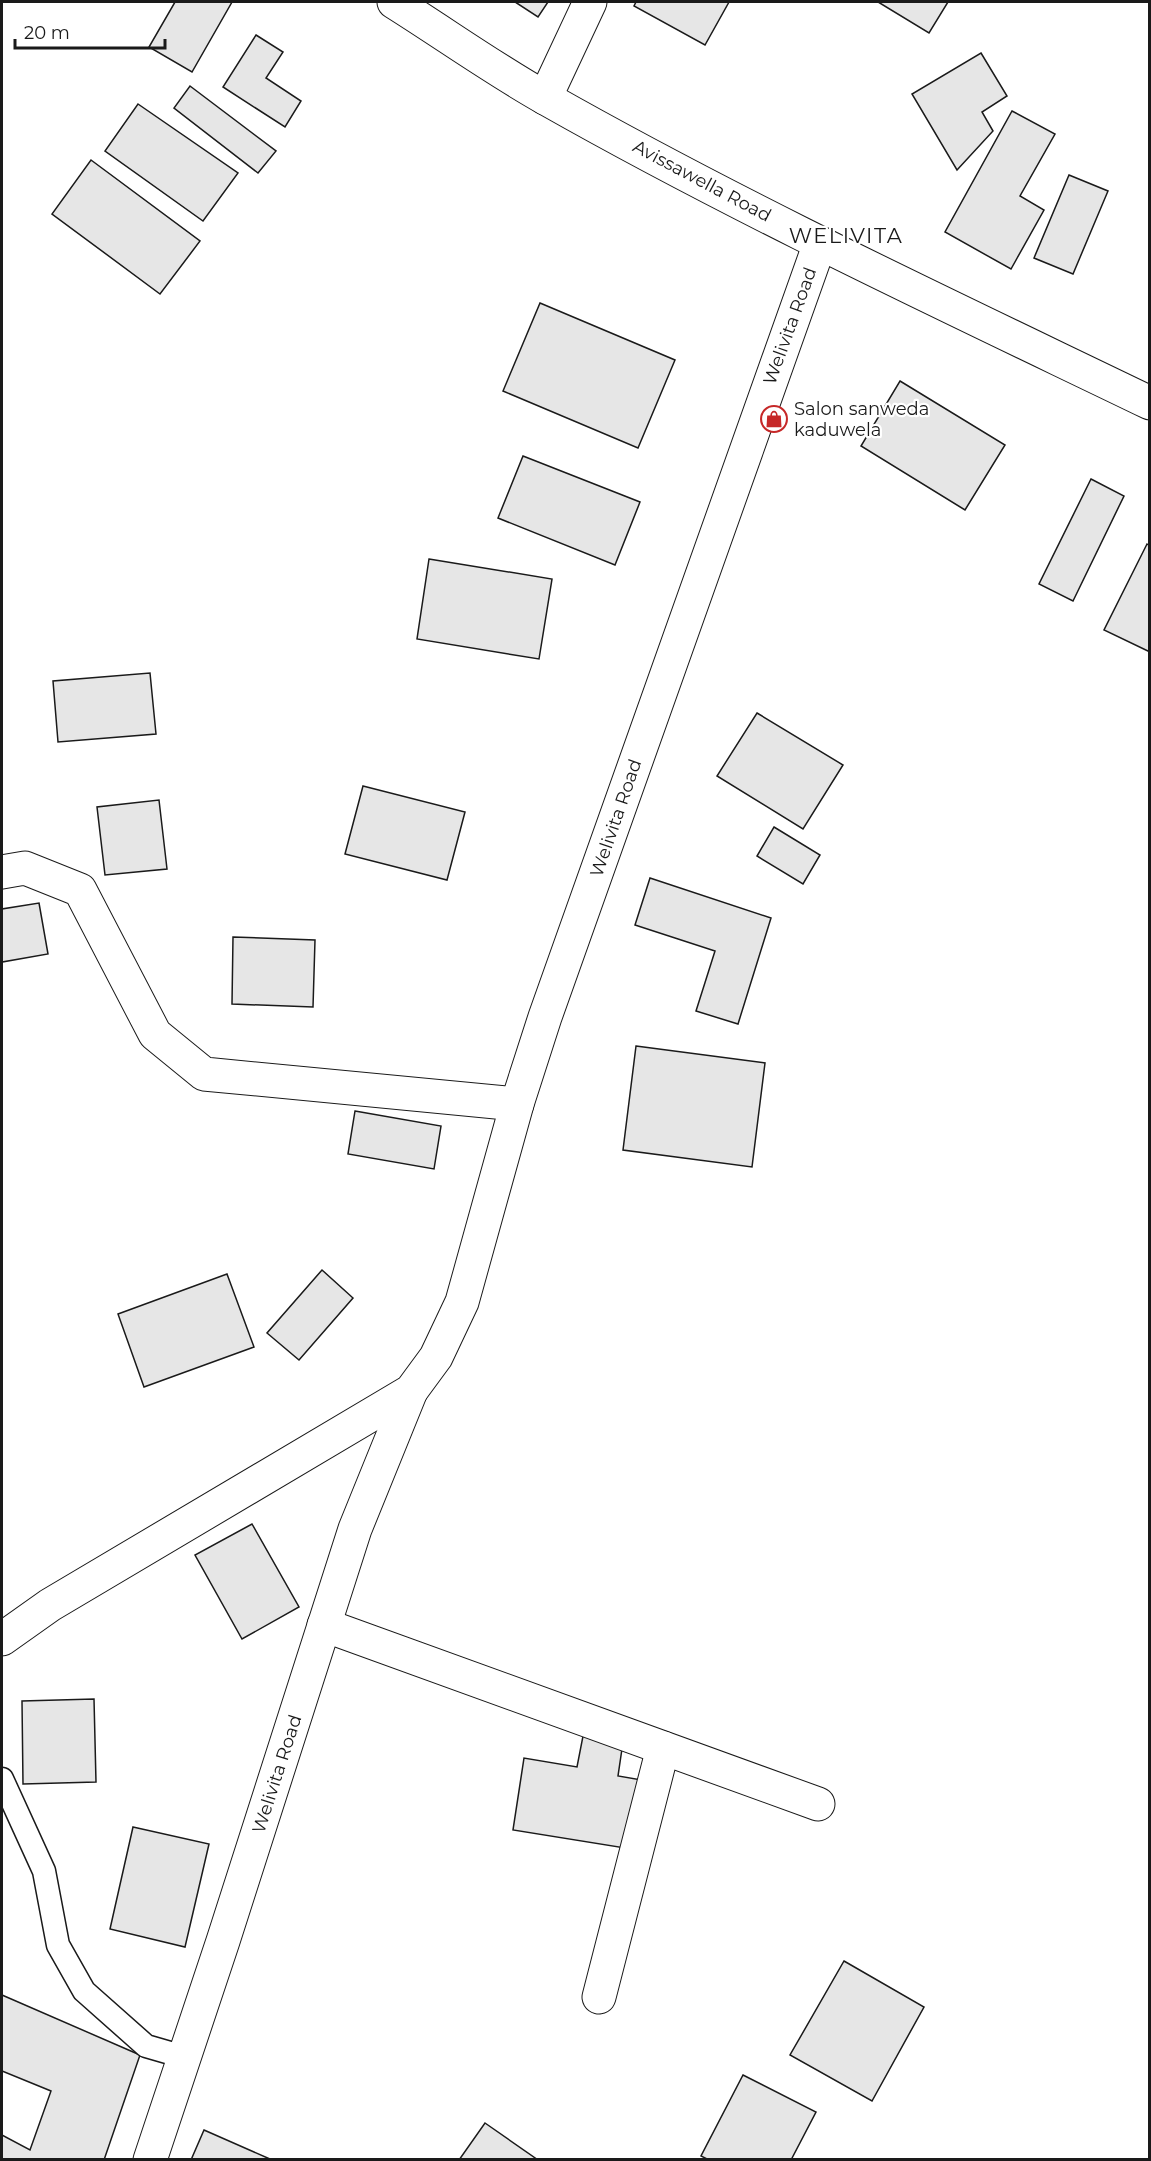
<svg xmlns="http://www.w3.org/2000/svg" width="1151" height="2161" font-family="Montserrat,sans-serif">
	<rect width="100%" height="100%" fill="#fff"/>
	<g fill="#e6e6e6" stroke="#1a1a1a" stroke-width="1.5">
		<polygon points="175,2 232,2 192,72 149,47"/>
		<polygon points="515,2 548,2 538,17"/>
		<polygon points="636,2 729,2 705,45 634,6"/>
		<polygon points="878,2 948,2 929,33"/>
		<polygon points="256,35 283,52 266,78 301,101 285,127 223,87"/>
		<polygon points="981,53 1007,96 982,112 993,131 957,170 912,94"/>
		<polygon points="190,86 276,151 258,173 174,108"/>
		<polygon points="138,104 238,173 203,221 105,151"/>
		<polygon points="1012,111 1055,134 1020,196 1044,210 1011,269 945,232"/>
		<polygon points="91,160 200,241 160,294 52,214"/>
		<polygon points="1069,175 1108,191 1073,274 1034,258"/>
		<polygon points="540,303 675,360 638,448 503,391"/>
		<polygon points="900,381 1005,445 965,510 861,446"/>
		<polygon points="523,456 640,502 615,565 498,518"/>
		<polygon points="1091,479 1124,496 1073,601 1039,584"/>
		<polygon points="1147,544 1150,546 1150,652 1104,630"/>
		<polygon points="429,559 552,579 539,659 417,639"/>
		<polygon points="150,673 156,734 58,742 53,681"/>
		<polygon points="757,713 843,765 803,829 717,776"/>
		<polygon points="363,786 465,812 447,880 345,854"/>
		<polygon points="159,800 167,869 105,875 97,807"/>
		<polygon points="774,827 820,855 803,884 757,856"/>
		<polygon points="650,878 771,918 738,1024 696,1011 715,951 635,925"/>
		<polygon points="39,903 48,954 2,962 2,909"/>
		<polygon points="233,937 315,940 313,1007 232,1004"/>
		<polygon points="636,1046 765,1063 752,1167 623,1150"/>
		<polygon points="355,1111 441,1126 434,1169 348,1154"/>
		<polygon points="322,1270 353,1298 299,1360 267,1333"/>
		<polygon points="227,1274 254,1347 144,1387 118,1314"/>
		<polygon points="252,1524 299,1607 242,1639 195,1555"/>
		<polygon points="94,1699 96,1782 23,1784 22,1701"/>
		<polygon points="583,1736 623,1742 618,1776 642,1780 631,1849 513,1830 524,1758 577,1767"/>
		<polygon points="133,1827 209,1844 185,1947 110,1929"/>
		<polygon points="844,1961 924,2007 872,2101 790,2055"/>
		<polygon points="2,1995 140,2055 104,2160 2,2160 2,2135 30,2150 51,2091 2,2071"/>
		<polygon points="743,2075 816,2112 791,2160 709,2160 701,2156"/>
		<polygon points="485,2123 538,2160 459,2160"/>
		<polygon points="204,2130 270,2159 270,2160 191,2160"/>
	</g>
	<g fill="none" stroke-linecap="round" stroke-linejoin="round">
		<defs>
			<polyline id="lane" points="2,1779 44,1871 58,1945 84,1991 146,2046 184,2057"/>
			<g id="street">
				<polyline points="545,98 590,2"/>
				<polyline points="2,872 25,868 80,890 155,1034 204,1074 517,1104"/>
				<polyline points="324,1625 818,1804"/>
				<polyline points="599,1997 663,1748"/>
				<polyline points="150,2160 223,1941 355,1529 411,1391"/>
			</g>
			<polyline id="secondary" points="2,1639 50,1605 411,1391 436,1357 462,1302 517,1104 545,1017 820,243"/>
			<path id="primary" d="M394 2C445 34 495 70 547 99 743 210 947 305 1150 403"/>
		</defs>
		<use href="#lane" stroke="#1a1a1a" stroke-width="25"/>
		<use href="#street" stroke="#1a1a1a" stroke-width="35"/>
		<use href="#secondary" stroke="#1a1a1a" stroke-width="35"/>
		<use href="#primary" stroke="#1a1a1a" stroke-width="35"/>
		<use href="#lane" stroke="#fff" stroke-width="22"/>
		<use href="#street" stroke="#fff" stroke-width="33"/>
		<use href="#secondary" stroke="#fff" stroke-width="33"/>
		<use href="#primary" stroke="#fff" stroke-width="33"/>
	</g>
	<defs>
		<symbol id="shop-ring" viewBox="-11 -11 22 22"><circle r="9.5" fill="#fff" stroke="#c62828" stroke-width="1.5"/><path d="M-5-2.5h2.3a2.7 3.5 0 0 1 5.4 0H5L5.5 6h-11ZM-1.5-2.5h3a1.5 2.3 0 0 0-3 0Z" fill="#c62828"/></symbol>
	</defs>
	<g fill-rule="evenodd">
		<use href="#shop-ring" x="759" y="404" width="30" height="30"/>
	</g>
	<g text-anchor="middle" dominant-baseline="central" stroke-width="4.5" stroke-linejoin="round" paint-order="stroke">
		<g font-size="18" fill="#1a1a1a" stroke="#fff">
			<text transform="translate(702 181) rotate(28)">Avissawella Road</text>
			<text transform="translate(790 326) rotate(-70)">Welivita Road</text>
			<text transform="translate(616 818) rotate(-71)">Welivita Road</text>
			<text transform="translate(277 1774) rotate(-72)">Welivita Road</text>
		</g>
		<g font-size="18" fill="#1a1a1a" stroke="#fff" text-anchor="start">
			<text x="794" y="409">Salon sanweda<tspan x="794" dy="21">kaduwela</tspan></text>
		</g>
		<g font-size="21" letter-spacing="1.5" fill="#1a1a1a" stroke="#fff">
			<text x="846" y="235">WELIVITA</text>
		</g>
	</g>
	<rect width="1151" height="2161" fill="none" stroke="#1a1a1a" stroke-width="6"/>
	<path d="M15 39v9h150v-9" fill="none" stroke="#1a1a1a" stroke-width="3"/>
	<text x="24" y="39" font-size="18" fill="#1a1a1a" stroke="#ffffff" stroke-width="4.5" paint-order="stroke">20 m</text>
</svg>
